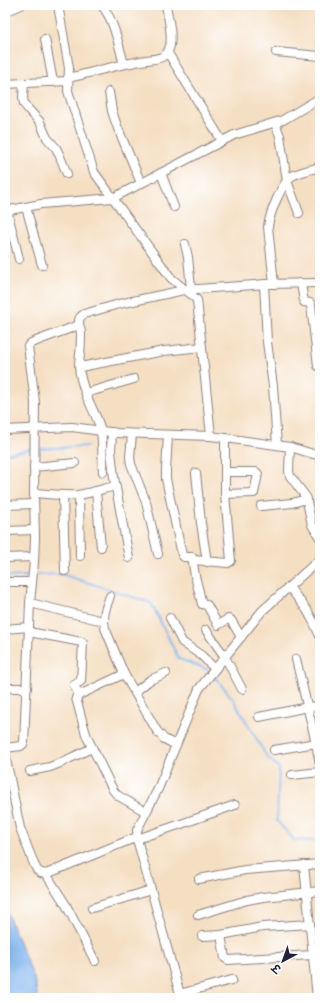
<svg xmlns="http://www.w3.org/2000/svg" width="325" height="1003" font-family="'Playpen Sans','Playpen Sans Deva',sans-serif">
	<rect width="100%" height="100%" fill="#fff"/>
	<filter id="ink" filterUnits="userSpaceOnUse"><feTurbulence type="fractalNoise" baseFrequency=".025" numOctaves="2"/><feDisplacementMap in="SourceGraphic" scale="8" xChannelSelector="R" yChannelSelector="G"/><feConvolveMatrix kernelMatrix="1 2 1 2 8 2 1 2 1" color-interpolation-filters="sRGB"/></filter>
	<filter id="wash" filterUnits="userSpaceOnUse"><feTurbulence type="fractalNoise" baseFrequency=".012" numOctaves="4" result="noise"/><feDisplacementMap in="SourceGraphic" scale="16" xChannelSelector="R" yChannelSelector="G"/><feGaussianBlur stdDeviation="0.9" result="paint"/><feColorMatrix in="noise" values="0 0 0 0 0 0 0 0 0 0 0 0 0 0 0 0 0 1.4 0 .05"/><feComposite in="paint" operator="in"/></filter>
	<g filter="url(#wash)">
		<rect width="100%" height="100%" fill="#f5dfc3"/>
		<polygon fill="#80b3ed" stroke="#516a94" points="5,908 34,978 38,998 5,998"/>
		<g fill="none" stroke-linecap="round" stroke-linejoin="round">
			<g stroke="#80b3ed" stroke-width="2">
				<polyline points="39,449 88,446"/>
				<polyline points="5,454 31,449"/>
				<polyline points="37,575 61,574 151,603 179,659 207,669 210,672"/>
				<polyline points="5,577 27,576"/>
				<polyline points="213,675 233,699 267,757 279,768 277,821 294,840 320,841"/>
			</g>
		</g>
	</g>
	<g filter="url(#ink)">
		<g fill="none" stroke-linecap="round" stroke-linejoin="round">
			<defs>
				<g id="street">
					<polyline points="58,5 69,68 68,91 94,172 171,278 193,296 197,300 211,436"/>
					<path d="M101 5C114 18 119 47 124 64"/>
					<polyline points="5,12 21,5"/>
					<polyline points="45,39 53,82"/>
					<polyline points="276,52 320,56"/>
					<polyline points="168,53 222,141"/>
					<path d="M68 78C94 72 120 64 147 60 153 59 163 59 167 53 175 42 168 18 166 5"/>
					<polyline points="5,84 68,81"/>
					<polyline points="24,84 23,97 24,104 28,109 40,122 47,138 56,148 59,154 67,174"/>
					<polyline points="109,92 112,111 117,126 141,183"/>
					<polyline points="275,123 280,136 287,181 299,213"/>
					<polyline points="161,173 174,207"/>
					<polyline points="5,202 19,259"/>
					<polyline points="26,207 42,265"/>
					<polyline points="5,211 41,204 113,198 234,135 283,120 320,98"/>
					<polyline points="185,244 188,257 191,289"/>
					<polyline points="301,283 304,302 310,303 311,305 318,366"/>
					<polyline points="264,284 267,342 273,386 277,445"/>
					<path d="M274 284 268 227C269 215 282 182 292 176 299 172 312 169 320 167"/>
					<polyline points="80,367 164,351 202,347"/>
					<polyline points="86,393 134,379"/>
					<polyline points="5,430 72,427 117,433 211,436 290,447 320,456"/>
					<polyline points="112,432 111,451 114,477 129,558"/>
					<polyline points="132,434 130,457 131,464 146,502 158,554"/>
					<polyline points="168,435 166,470 166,479 182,555 184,557 192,557 195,576 202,604 207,605 218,625 228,619 231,620 241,637"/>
					<polyline points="290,447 289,471 290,476 306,497 312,525 320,538"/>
					<polyline points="34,467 75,463"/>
					<path d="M103 472C102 460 103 444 101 432 100 422 91 407 87 397 83 387 79 375 79 364 80 355 81 345 81 336 82 327 74 320 84 314L119 304 184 290 267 284 320 283"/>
					<polyline points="196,473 201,523 207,562"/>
					<polyline points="96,491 101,547"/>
					<path d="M34 493C48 494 64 496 78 495 91 493 103 489 115 486"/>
					<polyline points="225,494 254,493 258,474 256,472 226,472"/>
					<polyline points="63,495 65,571"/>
					<polyline points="79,495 80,556"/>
					<polyline points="5,505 34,504"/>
					<polyline points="261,506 292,503 307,499"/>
					<polyline points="5,531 34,530"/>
					<polyline points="5,558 34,557"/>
					<polyline points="193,560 228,563 231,561 225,494 225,438"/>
					<polyline points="5,582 32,582"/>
					<polyline points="289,587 307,610 313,621 320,636"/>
					<path d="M110 596C106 608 102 615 105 628L124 674 157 731 164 739 176 745"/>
					<polyline points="30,603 103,621"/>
					<polyline points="170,618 182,642 202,656 215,669"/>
					<polyline points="5,629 29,627"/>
					<polyline points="206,630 225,657 242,689"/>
					<polyline points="29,632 82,642 83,643 81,681 74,685 79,695"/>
					<polyline points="296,659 316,743 320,764"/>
					<polyline points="124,674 77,696 76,698 83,724 87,737 113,790 117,795 146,812"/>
					<polyline points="5,688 27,688"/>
					<polyline points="135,692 150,680 166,673"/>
					<polyline points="259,717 308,707 320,706"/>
					<polyline points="5,748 21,746 24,743 30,603 34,562 35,538 34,493 35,402 28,346 31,343 79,325"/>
					<polyline points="274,750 316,743"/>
					<polyline points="5,754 20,828 34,864 37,870 41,873 46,874 137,837"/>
					<polyline points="30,771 50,767 60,763 92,748"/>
					<polyline points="292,775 320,772"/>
					<polyline points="137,839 181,824 235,805"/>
					<polyline points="304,865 317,998"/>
					<polyline points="46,874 66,905 95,961"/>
					<polyline points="199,879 245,870 320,864"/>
					<polyline points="92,908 151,890"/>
					<polyline points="198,915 247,900 263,897 320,891"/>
					<polyline points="221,935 225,958 228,960 313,955"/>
					<polyline points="202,936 221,935 263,927 310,924"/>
					<polyline points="179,994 232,980"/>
					<polyline points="181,998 137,839 137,830 158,789 199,689 262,611 320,559"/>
				</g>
			</defs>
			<use href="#street" stroke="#8c807f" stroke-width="10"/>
			<use href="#street" stroke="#fff" stroke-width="8"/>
		</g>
	</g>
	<rect width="325" height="1003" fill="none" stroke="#fff" stroke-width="20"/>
	<g transform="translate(283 961) rotate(221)" stroke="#ffffff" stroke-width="3" paint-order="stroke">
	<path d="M0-3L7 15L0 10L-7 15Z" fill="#22223b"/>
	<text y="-6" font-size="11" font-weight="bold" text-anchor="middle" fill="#22223b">उ</text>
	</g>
</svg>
